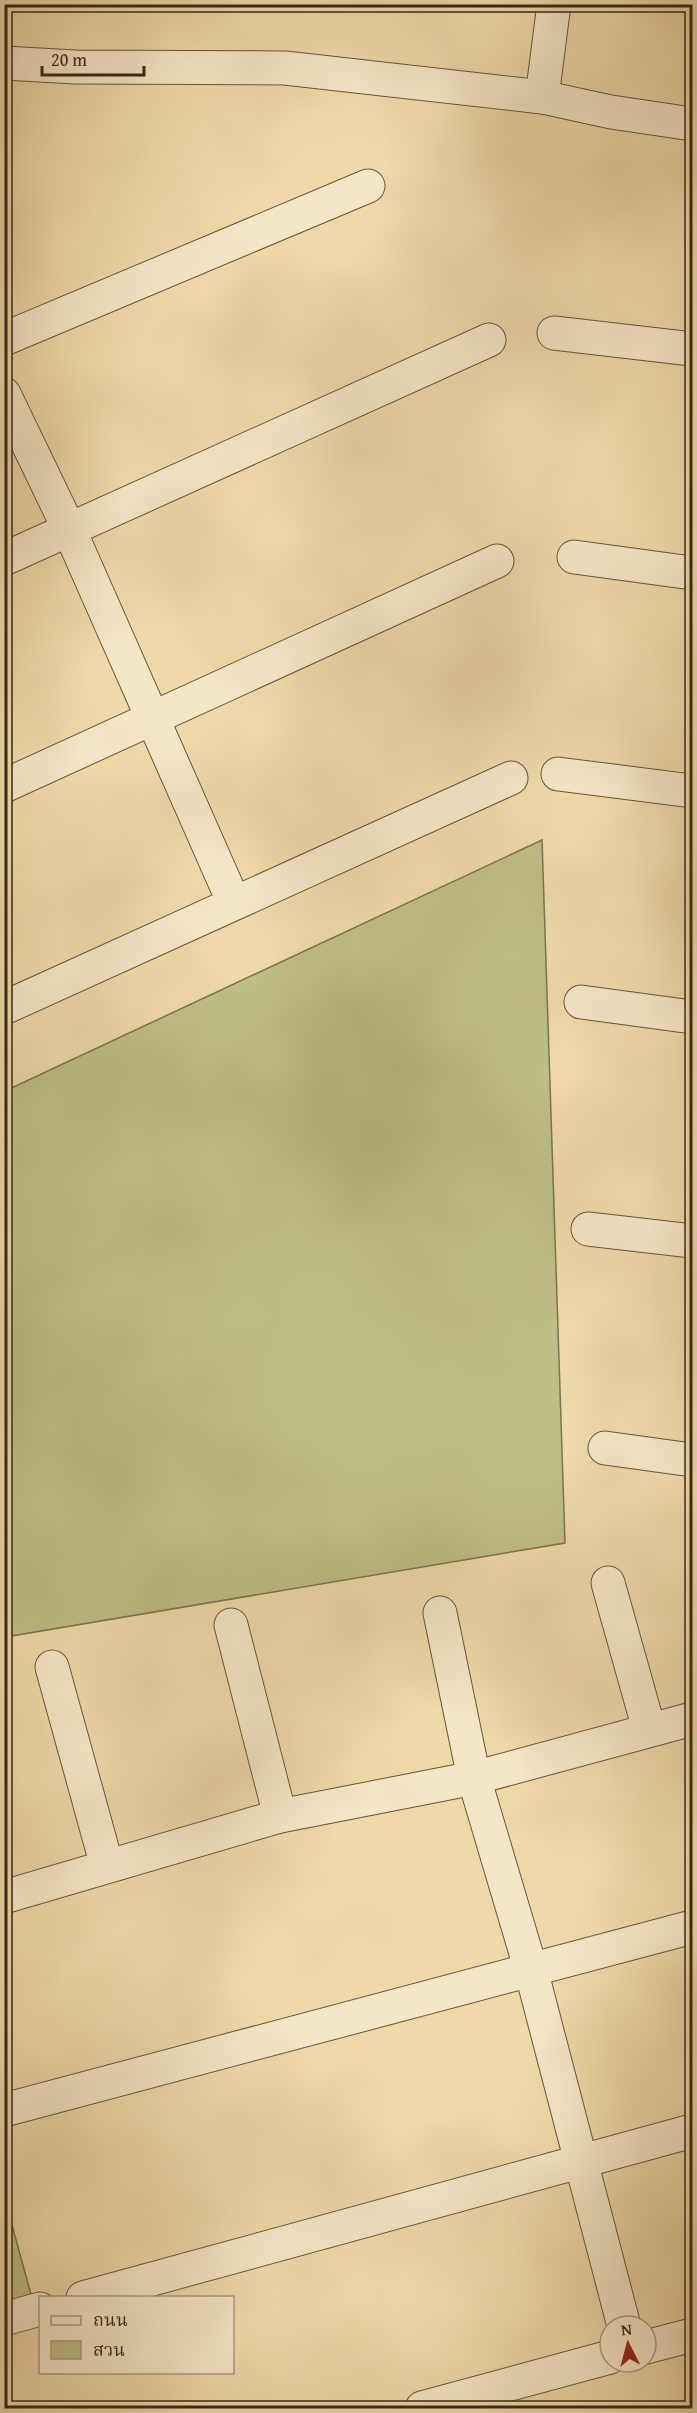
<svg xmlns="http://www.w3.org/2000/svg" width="697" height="2413" font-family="'Gentium Book Plus','Noto Serif Thai',serif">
	<rect width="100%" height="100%" fill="#efd9a9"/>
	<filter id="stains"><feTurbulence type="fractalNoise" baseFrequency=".00333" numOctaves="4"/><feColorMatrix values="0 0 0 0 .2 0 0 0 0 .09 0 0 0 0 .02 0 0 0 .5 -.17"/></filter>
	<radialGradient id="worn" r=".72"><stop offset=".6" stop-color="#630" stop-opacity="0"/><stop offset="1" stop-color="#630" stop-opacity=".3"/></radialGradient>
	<g fill="#bebe85" stroke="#7a744f" stroke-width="1.5">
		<polygon points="542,840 565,1543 5,1637 5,1091"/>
		<polygon points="4,2196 35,2309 4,2316"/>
	</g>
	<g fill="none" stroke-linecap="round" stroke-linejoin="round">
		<defs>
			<g id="minor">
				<polyline points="4,63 75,67 285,68 542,97 611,112 692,124"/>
				<polyline points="542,97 554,4"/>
				<polyline points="554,333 692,349"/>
				<polyline points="4,339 368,186"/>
				<polyline points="4,394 69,529 234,903"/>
				<polyline points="574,557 692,573"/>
				<polyline points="4,559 489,340"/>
				<polyline points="558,774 692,791"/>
				<polyline points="4,786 497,561"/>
				<polyline points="581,1002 692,1017"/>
				<polyline points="4,1008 511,778"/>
				<polyline points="588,1229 692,1241"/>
				<polyline points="605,1448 692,1460"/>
				<polyline points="608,1583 649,1729"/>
				<polyline points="440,1613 474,1778 531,1970 624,2326"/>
				<polyline points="231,1625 280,1816"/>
				<polyline points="52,1667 107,1866"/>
				<polyline points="4,1897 280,1816 474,1778 692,1719"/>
				<polyline points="4,2110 692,1927"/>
				<polyline points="83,2298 692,2131"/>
				<polyline points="4,2319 40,2309"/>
				<polyline points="646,2347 692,2335"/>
				<polyline points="422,2408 610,2357"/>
			</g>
		</defs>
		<use href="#minor" stroke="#64553d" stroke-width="35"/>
		<use href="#minor" stroke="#f5e6c7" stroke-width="33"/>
	</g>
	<rect width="697" height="2413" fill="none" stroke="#efd9a9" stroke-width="24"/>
	<rect x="6" y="6" width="685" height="2401" fill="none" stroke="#362919" stroke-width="3"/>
	<rect x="12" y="12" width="673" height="2389" fill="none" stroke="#362919" stroke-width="1.5"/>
	<rect x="39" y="2296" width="195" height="78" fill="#f5e6c7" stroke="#a99a81" stroke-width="1.5"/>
	<rect x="51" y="2316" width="30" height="9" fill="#f5e6c7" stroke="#a99a81" stroke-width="1.5"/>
	<text x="93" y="2326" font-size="18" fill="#362919">ถนน</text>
	<rect x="51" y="2341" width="30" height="18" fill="#bebe85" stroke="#a99a81" stroke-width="1.5"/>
	<text x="93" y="2356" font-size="18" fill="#362919">สวน</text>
	<g transform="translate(628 2344) rotate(354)"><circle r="28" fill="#f5e6c7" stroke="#a99a81" stroke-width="1.5"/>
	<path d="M0-4.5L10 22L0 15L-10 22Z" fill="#8f2418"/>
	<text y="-9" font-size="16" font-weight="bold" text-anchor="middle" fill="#362919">N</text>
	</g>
	<path d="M42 66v9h102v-9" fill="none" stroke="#362919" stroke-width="3"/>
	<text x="51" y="66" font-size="18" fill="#362919" stroke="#f5e6c7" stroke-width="4.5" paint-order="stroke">20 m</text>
	<rect width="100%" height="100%" filter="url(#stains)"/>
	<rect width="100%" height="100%" fill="url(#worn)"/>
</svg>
